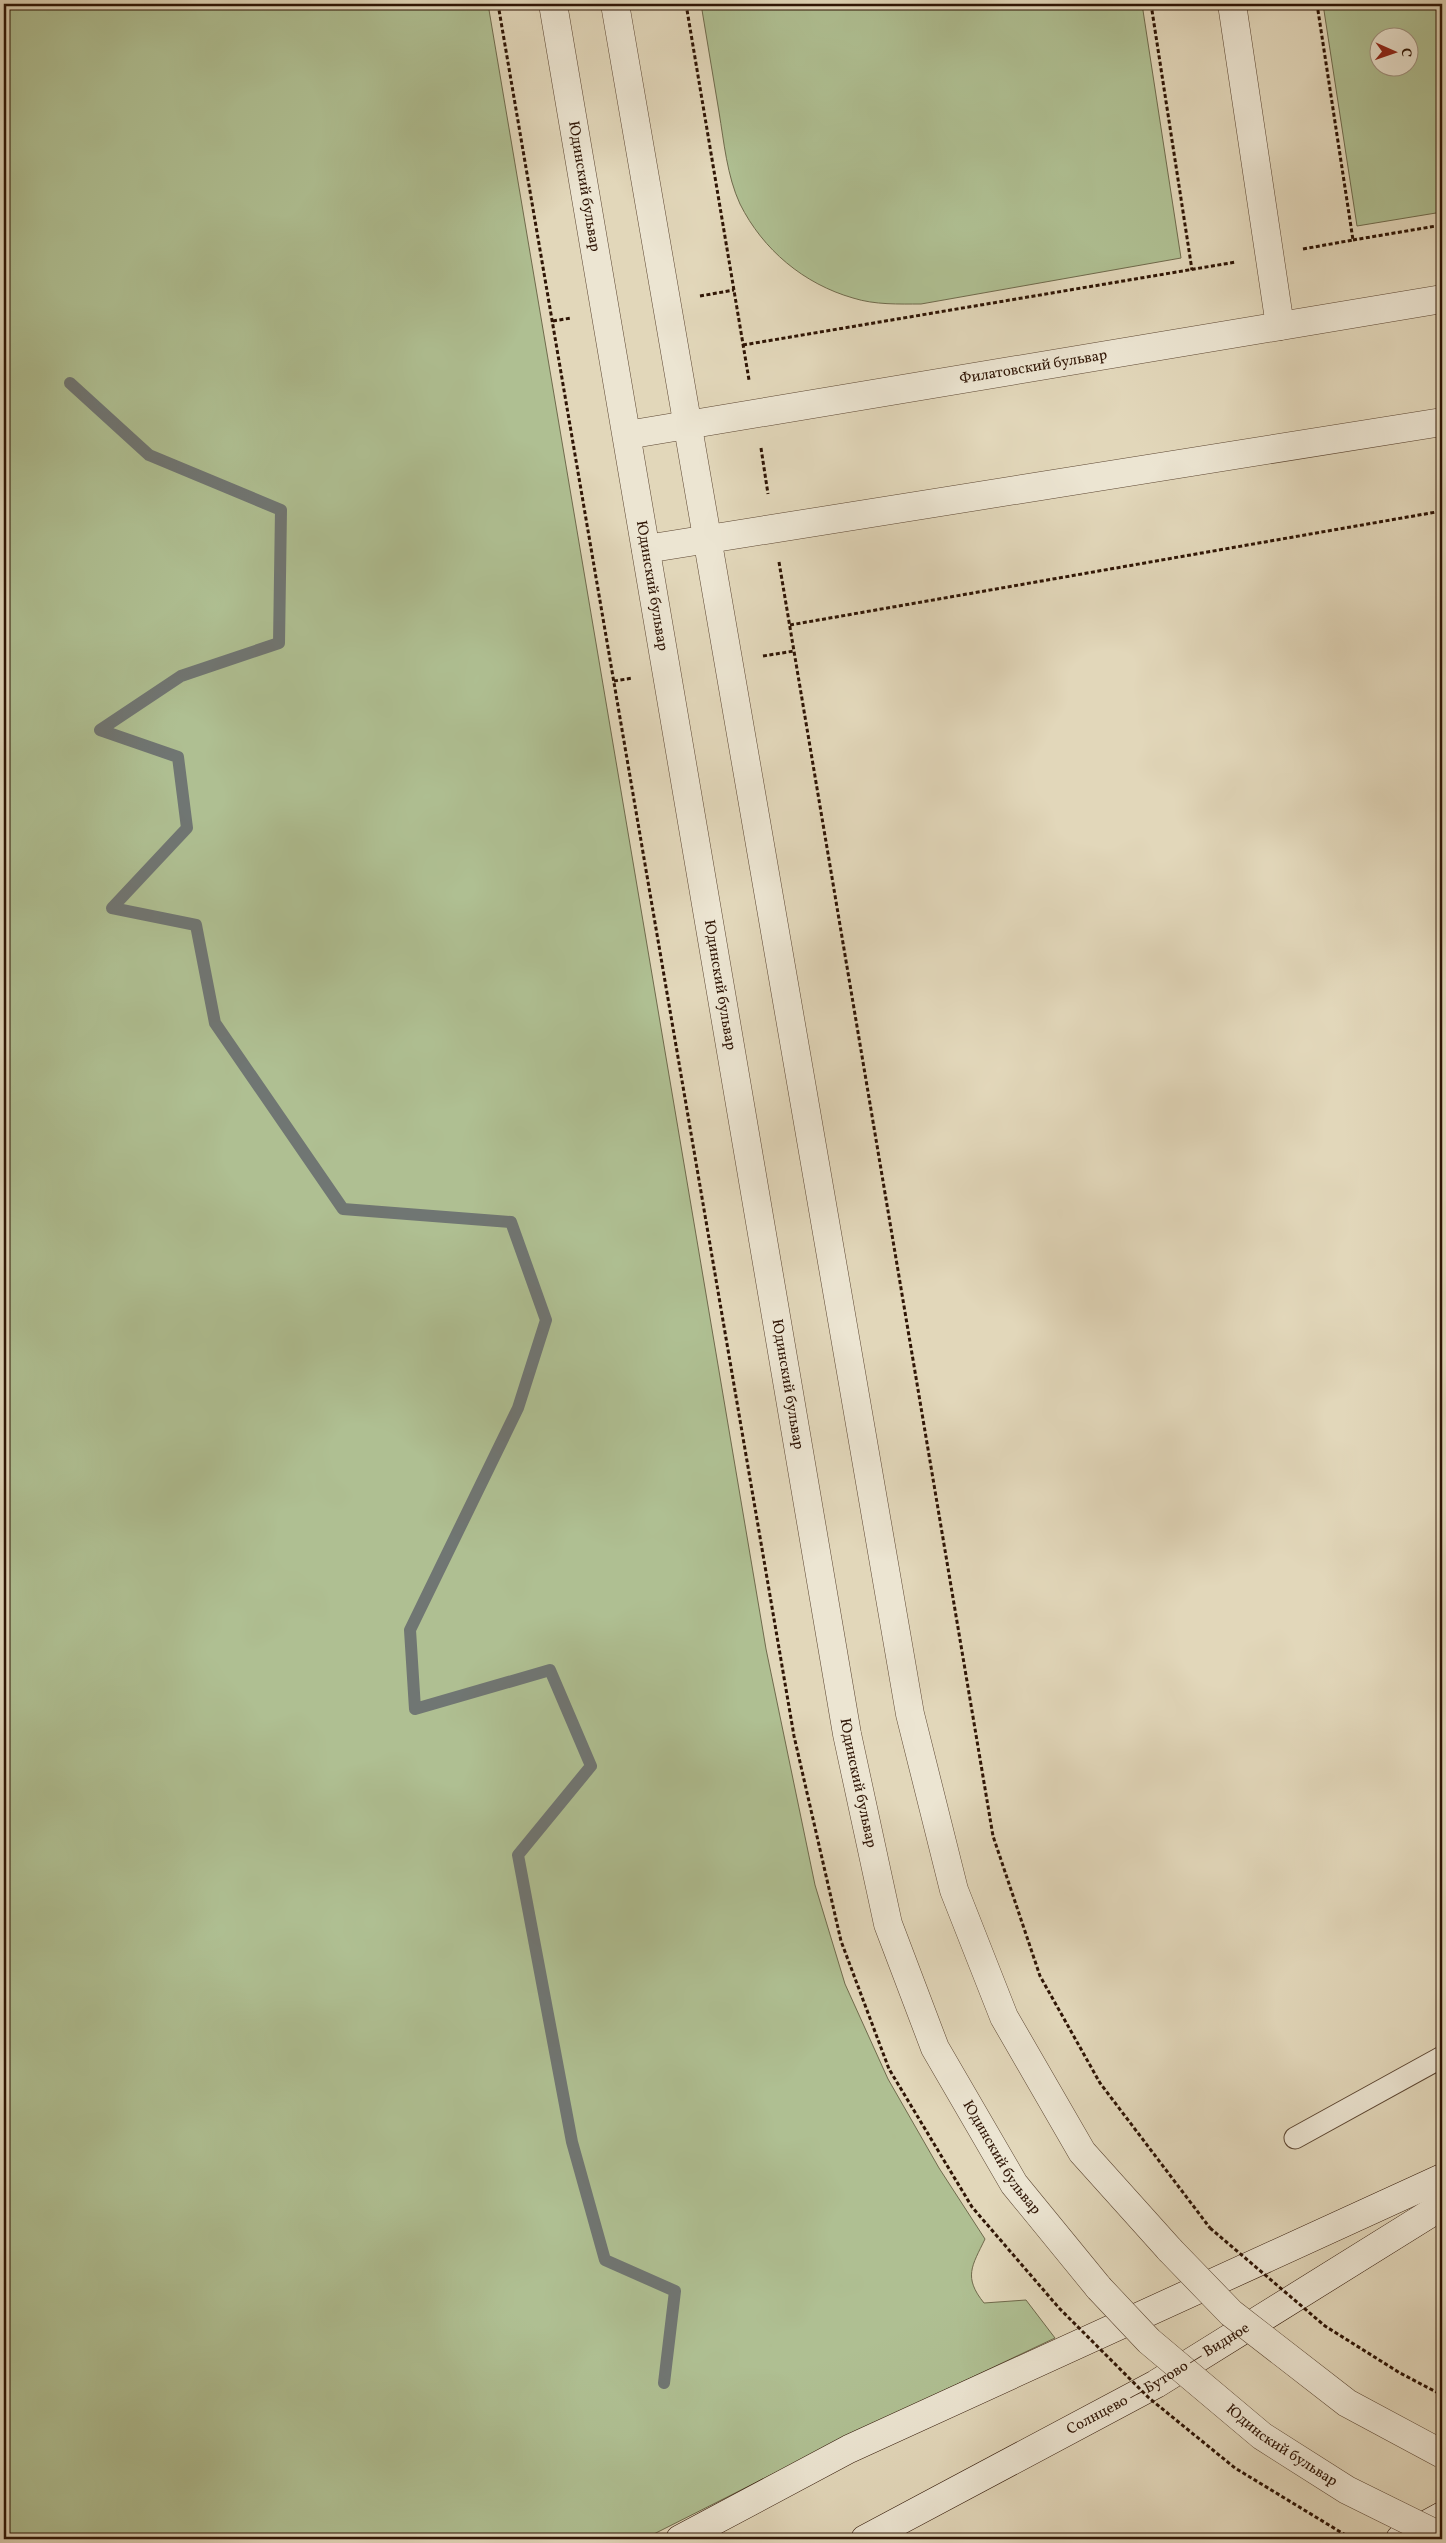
<svg xmlns="http://www.w3.org/2000/svg" width="1446" height="2543" font-family="Vollkorn,serif">
	<rect width="100%" height="100%" fill="#e2d7ba"/>
	<filter id="stains"><feTurbulence type="fractalNoise" baseFrequency=".004" numOctaves="4"/><feColorMatrix values="0 0 0 0 .2 0 0 0 0 .09 0 0 0 0 .02 0 0 0 .5 -.17"/></filter>
	<radialGradient id="worn" r=".72"><stop offset=".6" stop-color="#630" stop-opacity="0"/><stop offset="1" stop-color="#630" stop-opacity=".3"/></radialGradient>
	<g fill="#afbf92" stroke="#6f6a4c" fill-rule="evenodd">
		<path d="M4 4H488L766 1649 815 1885 845 1984 888 2079 939 2168 985 2239C972 2266 963 2277 984 2303L1026 2300 1055 2338 854 2433 644 2539H4Z"/>
		<path d="M701 4H1142L1181 258 921 304C899 304 875 305 853 298 804 284 763 250 740 204 727 176 724 142 719 112 713 76 707 40 701 4Z"/>
		<path d="M1323 4H1442V212L1357 226ZM1378 38H1408V68H1378Z"/>
	</g>
	<g fill="none" stroke-linecap="round" stroke-linejoin="round">
		<polyline stroke="#707673" stroke-width="12" points="70,383 149,455 281,510 279,643 181,676 100,730 178,757 187,828 112,908 196,925 215,1023 343,1209 511,1222 546,1320 518,1408 410,1630 415,1709 550,1670 591,1766 518,1855 572,2142 605,2260 675,2291 664,2383"/>
		<defs>
			<polyline id="service" points="1295,2138 1442,2057"/>
			<g id="minor">
				<polyline points="1232,4 1280,326"/>
				<path id="s1" d="M627 435 1442 299"/>
				<polyline points="646,549 1442,422"/>
			</g>
			<g id="tertiary">
				<path id="s2" d="M553 4 847 1734 888 1924 935 2048 1014 2184 1099 2288"/>
				<polyline points="615,4 910,1714 954,1890 1004,2017 1082,2152 1170,2250"/>
			</g>
			<g id="secondary">
				<polyline points="680,2539 849,2449 1442,2178"/>
				<path id="s3" d="M865 2539 1156 2384 1442 2206"/>
				<polyline points="1400,2539 1442,2516"/>
			</g>
		</defs>
		<use href="#service" stroke="#5c4632" stroke-width="23"/>
		<use href="#minor" stroke="#5c4632" stroke-width="29"/>
		<use href="#tertiary" stroke="#5c4632" stroke-width="29"/>
		<use href="#secondary" stroke="#2f1505" stroke-width="29"/>
		<g stroke="#2f1505" stroke-width="3" stroke-dasharray="4 2.5" stroke-linecap="butt">
			<polyline points="498,4 794,1736 841,1941 889,2069 972,2207 1059,2308"/>
			<polyline points="686,4 749,380"/>
			<polyline points="1151,4 1192,270"/>
			<polyline points="1353,240 1442,225"/>
			<polyline points="1303,249 1353,240 1317,4"/>
			<polyline points="700,296 734,290"/>
			<polyline points="553,321 571,318"/>
			<polyline points="743,345 1236,262"/>
			<polyline points="761,448 768,494"/>
			<polyline points="779,562 993,1836 1040,1976 1100,2083 1210,2228"/>
			<polyline points="790,625 1442,511"/>
			<polyline points="763,656 794,651"/>
			<polyline points="614,681 633,678"/>
		</g>
		<use href="#service" stroke="#ece5d2" stroke-width="21"/>
		<use href="#minor" stroke="#ece5d2" stroke-width="28"/>
		<use href="#tertiary" stroke="#ece5d2" stroke-width="28"/>
		<use href="#secondary" stroke="#ece5d2" stroke-width="28"/>
		<defs>
			<g id="tertiary-bridge">
				<polyline points="1170,2250 1231,2313 1347,2403 1442,2454"/>
				<path id="s4" d="M1099 2288 1149 2341 1262 2436 1347 2490 1442 2537"/>
			</g>
		</defs>
		<use href="#tertiary-bridge" stroke="#5c4632" stroke-width="29" stroke-linecap="butt"/>
		<g stroke="#2f1505" stroke-width="3" stroke-dasharray="4 2.5" stroke-linecap="butt">
			<polyline points="1210,2228 1325,2326 1400,2373 1442,2395"/>
			<polyline points="1059,2308 1149,2398 1235,2468 1352,2539"/>
		</g>
		<use href="#tertiary-bridge" stroke="#ece5d2" stroke-width="28"/>
	</g>
	<g text-anchor="middle" dominant-baseline="central" stroke-width="4.5" stroke-linejoin="round" paint-order="stroke">
		<g font-size="15" fill="#2f1505" stroke="#ece5d2">
			<text stroke="none"><textPath href="#s2" startOffset="185">Юдинский бульвар</textPath></text>
			<text stroke="none"><textPath href="#s1" startOffset="412">Филатовский бульвар</textPath></text>
			<text stroke="none"><textPath href="#s2" startOffset="590">Юдинский бульвар</textPath></text>
			<text stroke="none"><textPath href="#s2" startOffset="995">Юдинский бульвар</textPath></text>
			<text stroke="none"><textPath href="#s2" startOffset="1400">Юдинский бульвар</textPath></text>
			<text stroke="none"><textPath href="#s2" startOffset="1805">Юдинский бульвар</textPath></text>
			<text stroke="none"><textPath href="#s2" startOffset="2210">Юдинский бульвар</textPath></text>
			<text stroke="none"><textPath href="#s3" startOffset="334">Солнцево — Бутово — Видное</textPath></text>
			<text stroke="none"><textPath href="#s4" startOffset="242">Юдинский бульвар</textPath></text>
		</g>
	</g>
	<rect width="1446" height="2543" fill="none" stroke="#e2d7ba" stroke-width="20"/>
	<rect x="5" y="5" width="1436" height="2533" fill="none" stroke="#2f1505" stroke-width="2.5"/>
	<rect x="10" y="10" width="1426" height="2523" fill="none" stroke="#2f1505"/>
	<g transform="translate(1394 52) rotate(92)"><circle r="24" fill="#ece5d2" stroke="#a09280"/>
	<path d="M0-4L9 19L0 12L-9 19Z" fill="#8f2418"/>
	<text y="-8" font-size="14" font-weight="bold" text-anchor="middle" fill="#2f1505">С</text>
	</g>
	<rect width="100%" height="100%" filter="url(#stains)"/>
	<rect width="100%" height="100%" fill="url(#worn)"/>
</svg>
